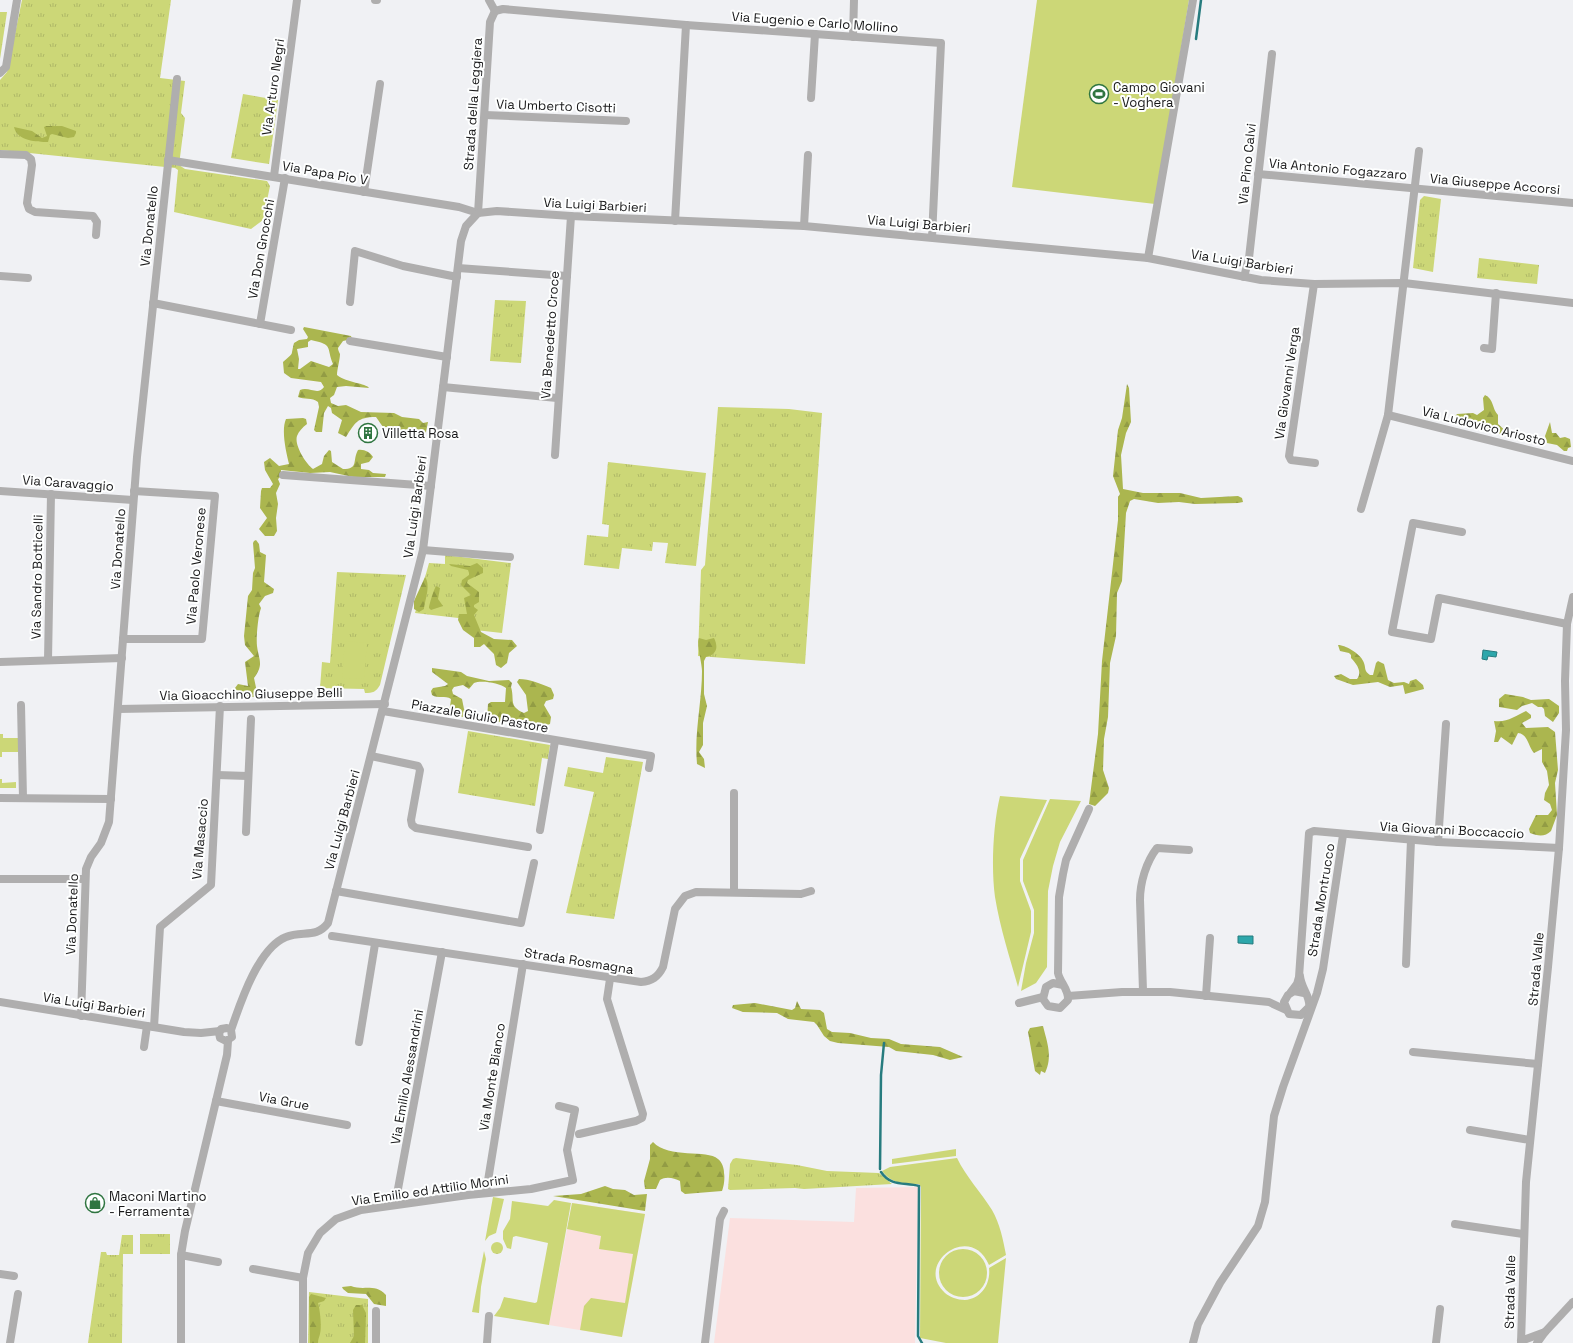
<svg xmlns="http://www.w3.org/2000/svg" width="1573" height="1343" font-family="'Space Grotesk',sans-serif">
	<defs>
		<pattern id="grass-tufts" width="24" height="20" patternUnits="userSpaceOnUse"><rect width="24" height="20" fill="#ccd777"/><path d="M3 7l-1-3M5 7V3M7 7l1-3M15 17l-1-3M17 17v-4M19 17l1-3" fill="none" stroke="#aeb866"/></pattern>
		<pattern id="forest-firs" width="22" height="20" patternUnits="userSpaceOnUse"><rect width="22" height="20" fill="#abb64f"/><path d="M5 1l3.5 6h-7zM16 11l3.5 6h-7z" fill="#929c44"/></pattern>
	</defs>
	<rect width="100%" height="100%" fill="#f0f1f4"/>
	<g fill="#fbe0df">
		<polygon points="918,1187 915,1343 714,1343 730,1218 854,1222 856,1188"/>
		<polygon points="572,1203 645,1214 622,1337 549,1325"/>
	</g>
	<g fill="url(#grass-tufts)">
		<polygon points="22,0 171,0 160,78 185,81 181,113 185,118 179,165 185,169 267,181 270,186 263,220 251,229 174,212 178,170 175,168 0,150 0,80 7,72"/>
		<polygon points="0,12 7,12 0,59"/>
		<polygon points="243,94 278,100 269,164 231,158"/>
		<polygon points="1424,196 1441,199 1433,272 1413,268 1420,200"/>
		<polygon points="1479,258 1539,265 1537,284 1477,278"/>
		<polygon points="495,300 526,301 521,363 490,361"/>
		<polygon points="718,407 789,409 822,413 805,664 698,656 701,570 705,565"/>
		<polygon points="608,462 706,473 696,566 665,563 668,543 653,542 652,551 622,548 619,569 584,565 587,535 608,537 609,525 602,524"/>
		<polygon points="445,555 511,563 502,633 466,629 467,619 415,613 429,563 445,564"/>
		<path d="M337 572 406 575 380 685C376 692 373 693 365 693L364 689 320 688 322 662 330 663Z"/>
		<polygon points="468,731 550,745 548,759 542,758 535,806 458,793"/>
		<polygon points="606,757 643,762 614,919 566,913 594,792 564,786 568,767 603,773"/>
		<polygon points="736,1158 797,1165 827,1171 879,1173 892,1184 804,1189 795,1188 730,1190 728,1189 730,1164 733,1159"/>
		<rect x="140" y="1234" width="30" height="20"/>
		<polygon points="122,1235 133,1235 133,1254 123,1254 122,1343 88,1343 101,1252 106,1252 107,1255 119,1255"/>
		<circle cx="497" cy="1248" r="6"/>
		<polygon points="309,1292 368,1299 368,1343 308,1343"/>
	</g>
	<g fill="url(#forest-firs)" fill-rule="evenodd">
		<path d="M46 126H62L76 131V133L74 137 68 138 52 134 50 135 48 142C37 142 17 141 14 127L32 131 42 138 47 136 44 127Z"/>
		<path d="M304 327 351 336 352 339 343 341 338 348C338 350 339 352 340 354 340 359 337 370 337 375 347 383 366 383 369 388L346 386 337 387 334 395 330 398 331 403 338 406 346 405 361 412 394 413 402 417 419 419 423 423 428 422 426 432 421 436 407 433 396 435 388 427H383L376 417C357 417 355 423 346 437L338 433 342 420 332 413 331 408 328 406 324 413 322 432H316L314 430 319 407 318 402C312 397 304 400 298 397L300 390C309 386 318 396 324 387L321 382 291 378 284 373 283 362C295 351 290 358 294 343L299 340 307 339 308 337 303 329ZM311 340C334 345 326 347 333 364L329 367 311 361 300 369H298L299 359 297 349 308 347V342Z"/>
		<polygon points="1127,384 1129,388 1131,422 1126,433 1121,455 1123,489 1143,493 1180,493 1201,498 1238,496 1242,498 1243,502 1238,503 1195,504 1179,502 1158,503 1134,499 1130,501 1126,513 1122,581 1117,593 1116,636 1110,663 1108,717 1104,739 1103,770 1109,788 1108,793 1095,806 1089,804 1098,734 1102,661 1118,520 1118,497 1120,494 1113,476 1118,430 1122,418"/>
		<path d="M1485 395C1494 399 1492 409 1498 415V424L1509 434 1508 437 1491 430H1482L1476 426H1464L1455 423 1454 418 1457 414 1473 413 1477 415 1484 410 1483 398Z"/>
		<path d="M303 418 306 419 307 424C302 428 299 431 297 436 294 445 306 464 313 469L322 464 324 456 329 450 331 451 332 462 343 469C359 469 352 461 358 450 364 449 370 452 373 457L369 462 361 464V469L369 470 373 473 386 474 385 477H353L330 472 310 473 281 470V476L278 479 280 484 276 493 278 504 276 518 277 531 274 536H265L259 529 267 518 260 508 261 491 262 488H270L273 484 265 470 264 462 270 458 279 466 289 464C286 452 281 430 286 419Z"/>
		<polygon points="1550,422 1552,433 1556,433 1560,438 1565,437 1570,439 1571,447 1568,448 1567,451 1564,451 1557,445 1547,443 1545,436"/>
		<path d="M256 540 259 544 260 552 266 555 264 582 274 589 273 593 265 596 259 604 261 608C258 616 256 638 257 646 259 661 264 664 254 678L258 697H249L236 693 235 688 238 684 248 686 245 662 254 656 245 645 244 636 248 596 252 590 253 573 255 568 253 543 254 541Z"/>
		<polygon points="477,563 483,568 483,573 468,580 467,583 479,592 479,602 474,605 474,607 478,610 474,615 481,632 494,639 512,640 517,646 509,653 507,663 501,668 496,665 494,654 484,644 480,647 474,647 474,638 463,630 458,620 459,614 467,614 464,598 471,595 461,585 462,580 469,575 469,573 468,570 451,566 449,564 470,566"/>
		<path d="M425 577C431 585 425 600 424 609L419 612 414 609V601Z"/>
		<path d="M436 586 440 588 438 599 443 606 431 610 429 608C429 605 434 589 436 586Z"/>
		<path d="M699 638 706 640 714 638C719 648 716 655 706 657L704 661V694L707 706 703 723V745L699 752 704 759 705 768 697 764C694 733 702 702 702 671 702 663 696 643 699 638Z"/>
		<path d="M1338 645C1346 645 1362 655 1364 663 1366 669 1364 671 1370 675H1373L1376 663 1378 661 1384 664 1388 680 1394 683 1404 682 1409 684 1410 681 1416 679 1423 685 1424 689 1405 694 1403 685 1390 687 1378 682 1353 685 1336 679 1334 676 1341 674 1350 679H1357C1363 672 1356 663 1351 658V655L1349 653 1340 651Z"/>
		<path d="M432 668 461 672 467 676 489 681 509 680 512 683 511 687C515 700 508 706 524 713L528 711 526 695 517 682 519 679C529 679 542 684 551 688L554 695 553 699 546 701 544 705 551 717 550 724 538 728 533 725 530 721 521 723 516 720 497 722 487 719 488 704 491 702H505L506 688C500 683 481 680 474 683L469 689 463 685 454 687 452 690 453 694 462 699 464 709 471 712 472 716 468 718 427 709 428 706 450 707 451 699C445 695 438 699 432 695L431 691 433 688 445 686 448 684 432 672Z"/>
		<polygon points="1505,694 1523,697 1531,700 1549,699 1559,706 1559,713 1553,722 1545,716 1544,709 1542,707 1538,707 1532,703 1522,706 1517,710 1499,707 1499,699"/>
		<path d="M1526 711 1531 715V718L1522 723 1526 728 1548 727 1555 732 1558 770 1555 783 1557 815 1551 831C1545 837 1538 836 1530 833L1529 829 1536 815H1548L1552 810 1550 804 1544 800 1545 793 1549 785 1547 771 1542 762V749L1534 753C1528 746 1528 734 1518 733L1512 745 1501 737 1498 742H1494L1496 731 1494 721C1507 723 1515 716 1526 711Z"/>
		<polygon points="797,1001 801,1009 820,1010 824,1013 827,1029 832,1032 850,1033 871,1038 889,1039 901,1044 940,1047 963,1057 950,1060 933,1055 896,1051 889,1047 838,1043 830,1041 824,1036 817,1025 814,1022 788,1019 777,1013 743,1012 732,1008 733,1005 755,1003 792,1010 795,1008"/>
		<path d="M1043 1026C1047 1042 1053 1057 1045 1073L1041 1071 1040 1075 1035 1071 1028 1032 1030 1028Z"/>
		<path d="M653 1142C669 1159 707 1149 718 1159 722 1162 724 1168 724 1173 725 1178 724 1186 722 1191L685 1194 681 1191 680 1181C674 1178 666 1176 660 1180L656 1189H645L644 1181 650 1159V1145Z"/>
		<polygon points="605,1186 613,1189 625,1190 634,1195 647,1194 645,1211 553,1196 581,1194"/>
		<path d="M351 1286C363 1291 375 1283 386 1295V1306L374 1304 366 1294 348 1293 343 1289 342 1287Z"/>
		<path d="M311 1294 326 1298 324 1301 318 1303C320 1309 322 1328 320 1334 319 1338 318 1339 318 1343H310L309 1297Z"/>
		<polygon points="356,1305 362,1305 366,1313 365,1343 350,1343 354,1336 353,1310"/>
	</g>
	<g fill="#ccd777">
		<polygon points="1037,0 1189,0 1155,204 1012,187"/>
		<polygon points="345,641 367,643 364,679 342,678"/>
		<polygon points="0,734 3,734 3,738 18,738 18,752 2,752 2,757 0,757"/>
		<polygon points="0,779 2,779 2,783 16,782 16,788 0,788"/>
		<path d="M1000 796 1047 800 1020 859V881L1031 911V932L1018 987C1010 958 1000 928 995 897 991 868 993 825 1000 796Z"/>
		<polygon points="1050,799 1081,801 1060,842 1053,866 1048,891 1047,967 1036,983 1021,991 1026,963 1034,933 1034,910 1023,881 1023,860"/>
		<polygon points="956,1149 956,1156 892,1164 892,1159"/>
		<path d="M957 1158C966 1177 981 1192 992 1210 1000 1224 1003 1239 1006 1255L989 1265C971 1221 913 1264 945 1293 950 1297 957 1300 965 1300 981 1299 991 1284 989 1268L1006 1258 998 1343H946L920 1338 921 1187 919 1184C904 1184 892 1184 882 1171L890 1167Z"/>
		<polygon points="493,1197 504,1199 496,1233 489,1236 485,1241"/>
		<polygon points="554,1200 571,1203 549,1325 494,1316 500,1308 504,1297 535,1303 537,1302 548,1243 516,1236 513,1237 511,1249 507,1248 503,1239 503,1231 510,1219 512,1201 548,1206"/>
		<polygon points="572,1203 645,1214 622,1337 580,1330 584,1306 591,1298 625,1303 633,1254 599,1249 601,1236 567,1229"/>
		<circle cx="963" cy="1273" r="24"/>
		<polygon points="484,1251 486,1259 481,1287 479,1313 472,1312"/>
	</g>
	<g fill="#2da7ab" stroke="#277c7f">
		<polygon points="1483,650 1497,652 1496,657 1488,656 1487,660 1482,659"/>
		<polygon points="1238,936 1253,936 1253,944 1238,943"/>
	</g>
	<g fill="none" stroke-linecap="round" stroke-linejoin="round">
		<g stroke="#277c7f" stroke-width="2.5">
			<polyline points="1196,39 1201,0"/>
			<polyline points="880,1169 881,1075 884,1043"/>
			<path d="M881 1172C891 1187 905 1182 919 1186L918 1336 922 1343"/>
		</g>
		<g stroke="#afaeae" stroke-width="8">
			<polyline points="375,0 377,0"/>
			<polyline points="489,0 495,11"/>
			<polyline points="495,11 503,9 686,25 941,43 932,237"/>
			<polyline points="853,37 854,0"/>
			<polyline points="0,73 6,67 17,0"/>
			<polyline points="811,98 815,34"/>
			<polyline points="485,115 626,121"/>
			<polyline points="0,154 26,155 31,159 32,165 27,203 29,209 35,212 93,216 97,222 96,235"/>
			<polyline points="168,160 459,207 478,213"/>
			<polyline points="1258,174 1573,203"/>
			<polyline points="274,176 297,0"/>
			<polyline points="364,192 380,84"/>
			<polyline points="478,213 490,22 495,11"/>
			<polyline points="675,221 686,25"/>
			<polyline points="804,226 808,155"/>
			<polyline points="1148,258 1193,0"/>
			<polyline points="458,268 567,276"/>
			<polyline points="0,276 28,278"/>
			<polyline points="1244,277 1249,258 1272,54"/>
			<polyline points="1314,284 1289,456 1291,460 1315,463"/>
			<polyline points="350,302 355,251 403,266 457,277"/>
			<polyline points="153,303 291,330"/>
			<polyline points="260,324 285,178"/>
			<polyline points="350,341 447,357"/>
			<polyline points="1484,348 1492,349 1496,293"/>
			<polyline points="443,387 557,398"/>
			<polyline points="1388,415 1573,461"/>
			<polyline points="555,455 571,216"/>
			<polyline points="283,475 431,486"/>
			<polyline points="0,491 133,500"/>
			<polyline points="1361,509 1388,415 1419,151"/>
			<polyline points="1462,532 1413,523 1392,632 1431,639 1439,598 1567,624"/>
			<polyline points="423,550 510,557"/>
			<polyline points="123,639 202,639 215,496 134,491"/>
			<polyline points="48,660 51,494"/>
			<polyline points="0,662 122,658"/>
			<polyline points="21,705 23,798"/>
			<polyline points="118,709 385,704"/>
			<polyline points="383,711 651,756 649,768"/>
			<polyline points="371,756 418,766 420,770 411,820 412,825 416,828 528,847"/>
			<polyline points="217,775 248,776"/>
			<polyline points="0,798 111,799"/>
			<polyline points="540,830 555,741"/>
			<polyline points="246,832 251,719"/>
			<polyline points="1438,842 1446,724"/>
			<polyline points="0,879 85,879"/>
			<polyline points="336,891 521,923 534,863"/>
			<polyline points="734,892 734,793"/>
			<path d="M332 936 641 982C652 981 658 977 663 967L675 909 685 896 696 892 801 894 811 891"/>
			<polyline points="1406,964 1411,840"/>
			<path d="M1300 976C1301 988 1311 997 1309 1007L1301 1015 1289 1014 1284 1002 1288 995 1294 991 1304 993"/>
			<path d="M1063 985 1053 983 1046 987 1043 999 1048 1006 1060 1008 1068 1000C1069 989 1060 983 1058 973L1059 897 1063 874 1066 860 1089 809"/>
			<path d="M1143 991 1140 900C1140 883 1146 862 1157 848L1189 850"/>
			<polyline points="1291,992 1297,984 1299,977 1309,833 1314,831 1438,842 1559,848"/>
			<polyline points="1068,996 1122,992 1170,992 1269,1002 1286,1010"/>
			<polyline points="1206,996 1210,938"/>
			<polyline points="0,1002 184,1032 201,1033 220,1031"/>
			<polyline points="1019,1003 1043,997"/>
			<polyline points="81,1016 86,869 91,857 101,843 109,822 137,457 177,79"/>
			<polyline points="154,1027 160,927 211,885 220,706"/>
			<path d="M231 1030 227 1028 221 1029 219 1033 220 1038 226 1041 232 1037 231 1030C240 1004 258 948 286 937 302 930 316 939 328 923L423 550 461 241 466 226 478 213 497 211 571 216 804 226 1148 258 1261 280 1314 284 1404 283 1573 303"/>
			<polyline points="359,1042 375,944"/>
			<polyline points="144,1047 147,1026"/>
			<polyline points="1413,1052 1538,1064"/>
			<polyline points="216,1101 347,1125"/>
			<polyline points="1470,1130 1530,1140"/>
			<polyline points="579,1134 636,1121 642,1118 643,1114 607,999 610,979"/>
			<polyline points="486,1193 523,964"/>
			<polyline points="395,1205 442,952"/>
			<polyline points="1455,1224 1523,1234"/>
			<polyline points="181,1255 218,1262"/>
			<polyline points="253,1269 303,1278"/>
			<polyline points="0,1274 14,1276"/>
			<polyline points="376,1311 376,1343"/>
			<polyline points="1545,1332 1573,1302"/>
			<polyline points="1521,1341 1545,1332 1537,1343"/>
			<polyline points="10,1343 18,1294"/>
			<polyline points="181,1343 181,1255 185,1231 227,1055 228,1041"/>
			<polyline points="303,1343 303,1278 308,1253 320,1233 336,1219 361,1210 468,1195 531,1189 573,1180 567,1150 575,1110 559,1106"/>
			<polyline points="487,1343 489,1316"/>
			<polyline points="705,1343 720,1219 724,1211"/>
			<polyline points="1193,1343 1198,1324 1220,1283 1258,1226 1265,1202 1274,1116 1283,1087 1317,993 1323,969 1343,835"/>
			<polyline points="1436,1343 1440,1309"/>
			<polyline points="1521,1343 1526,1182 1548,967 1559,848 1566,730 1565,681 1567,624 1573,597"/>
		</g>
	</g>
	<defs>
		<symbol id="stadium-ring" viewBox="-11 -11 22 22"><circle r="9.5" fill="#feffff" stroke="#2f7540" stroke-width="1.5"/><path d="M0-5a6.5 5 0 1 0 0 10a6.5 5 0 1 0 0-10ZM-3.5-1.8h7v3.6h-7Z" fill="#2f7540"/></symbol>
		<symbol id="building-ring" viewBox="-11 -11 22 22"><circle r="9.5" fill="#feffff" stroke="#2f7540" stroke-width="1.5"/><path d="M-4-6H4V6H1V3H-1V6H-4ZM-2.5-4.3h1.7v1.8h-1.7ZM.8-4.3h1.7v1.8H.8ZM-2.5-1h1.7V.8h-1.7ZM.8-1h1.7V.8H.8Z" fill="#2f7540"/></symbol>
		<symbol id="shop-ring" viewBox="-11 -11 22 22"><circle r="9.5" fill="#feffff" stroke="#2f7540" stroke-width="1.5"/><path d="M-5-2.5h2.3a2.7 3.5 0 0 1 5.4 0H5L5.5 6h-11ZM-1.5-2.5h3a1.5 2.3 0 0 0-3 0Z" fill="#2f7540"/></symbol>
	</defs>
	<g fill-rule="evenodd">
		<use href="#stadium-ring" x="1088" y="83" width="22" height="22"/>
		<use href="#building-ring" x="357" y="422" width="22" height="22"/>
		<use href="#shop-ring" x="84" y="1192" width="22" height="22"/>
	</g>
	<g text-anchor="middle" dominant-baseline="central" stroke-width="4" stroke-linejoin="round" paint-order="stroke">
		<g font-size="13" fill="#181819" stroke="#feffff">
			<text transform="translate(815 22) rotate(4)">Via Eugenio e Carlo Mollino</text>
			<text transform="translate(273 87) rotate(-82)">Via Arturo Negri</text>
			<text transform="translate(473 104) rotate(-86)">Strada della Leggiera</text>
			<text transform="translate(556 106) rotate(2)">Via Umberto Cisotti</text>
			<text transform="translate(1247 164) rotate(-84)">Via Pino Calvi</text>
			<text transform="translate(1338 169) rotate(5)">Via Antonio Fogazzaro</text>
			<text transform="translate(325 173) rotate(10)">Via Papa Pio V</text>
			<text transform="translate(1495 184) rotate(5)">Via Giuseppe Accorsi</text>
			<text transform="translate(595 205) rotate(3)">Via Luigi Barbieri</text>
			<text transform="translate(919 224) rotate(5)">Via Luigi Barbieri</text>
			<text transform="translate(149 226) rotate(-84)">Via Donatello</text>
			<text transform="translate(261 249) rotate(-80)">Via Don Gnocchi</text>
			<text transform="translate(1242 262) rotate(9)">Via Luigi Barbieri</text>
			<text transform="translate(550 335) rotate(-86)">Via Benedetto Croce</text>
			<text transform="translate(1287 383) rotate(-82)">Via Giovanni Verga</text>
			<text transform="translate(1484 426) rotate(14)">Via Ludovico Ariosto</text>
			<text transform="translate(68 483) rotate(4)">Via Caravaggio</text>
			<text transform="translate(415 507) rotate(-82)">Via Luigi Barbieri</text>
			<text transform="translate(118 549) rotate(-86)">Via Donatello</text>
			<text transform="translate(196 566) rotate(-85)">Via Paolo Veronese</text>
			<text transform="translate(37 577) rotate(-89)">Via Sandro Botticelli</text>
			<text transform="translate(251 694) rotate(-1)">Via Gioacchino Giuseppe Belli</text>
			<text transform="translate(480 716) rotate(10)">Piazzale Giulio Pastore</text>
			<text transform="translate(342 820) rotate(-75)">Via Luigi Barbieri</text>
			<text transform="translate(1452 830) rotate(3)">Via Giovanni Boccaccio</text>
			<text transform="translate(200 839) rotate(-85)">Via Masaccio</text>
			<text transform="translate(1321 900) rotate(-81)">Strada Montrucco</text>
			<text transform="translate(72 914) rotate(-88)">Via Donatello</text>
			<text transform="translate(579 961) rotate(9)">Strada Rosmagna</text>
			<text transform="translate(1536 969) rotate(-85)">Strada Valle</text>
			<text transform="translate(94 1005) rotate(9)">Via Luigi Barbieri</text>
			<text transform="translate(407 1077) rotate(-80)">Via Emilio Alessandrini</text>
			<text transform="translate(492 1077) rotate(-81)">Via Monte Bianco</text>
			<text transform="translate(284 1101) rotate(11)">Via Grue</text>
			<text transform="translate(430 1190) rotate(-8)">Via Emilio ed Attilio Morini</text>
			<text transform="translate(1510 1292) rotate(-89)">Strada Valle</text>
		</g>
		<g font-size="13" fill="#181819" stroke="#feffff" text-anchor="start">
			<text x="1113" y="87">Campo Giovani<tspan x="1113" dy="15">- Voghera</tspan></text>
			<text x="382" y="433">Villetta Rosa</text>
			<text x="109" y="1196">Maconi Martino<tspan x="109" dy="15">- Ferramenta</tspan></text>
		</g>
	</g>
</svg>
